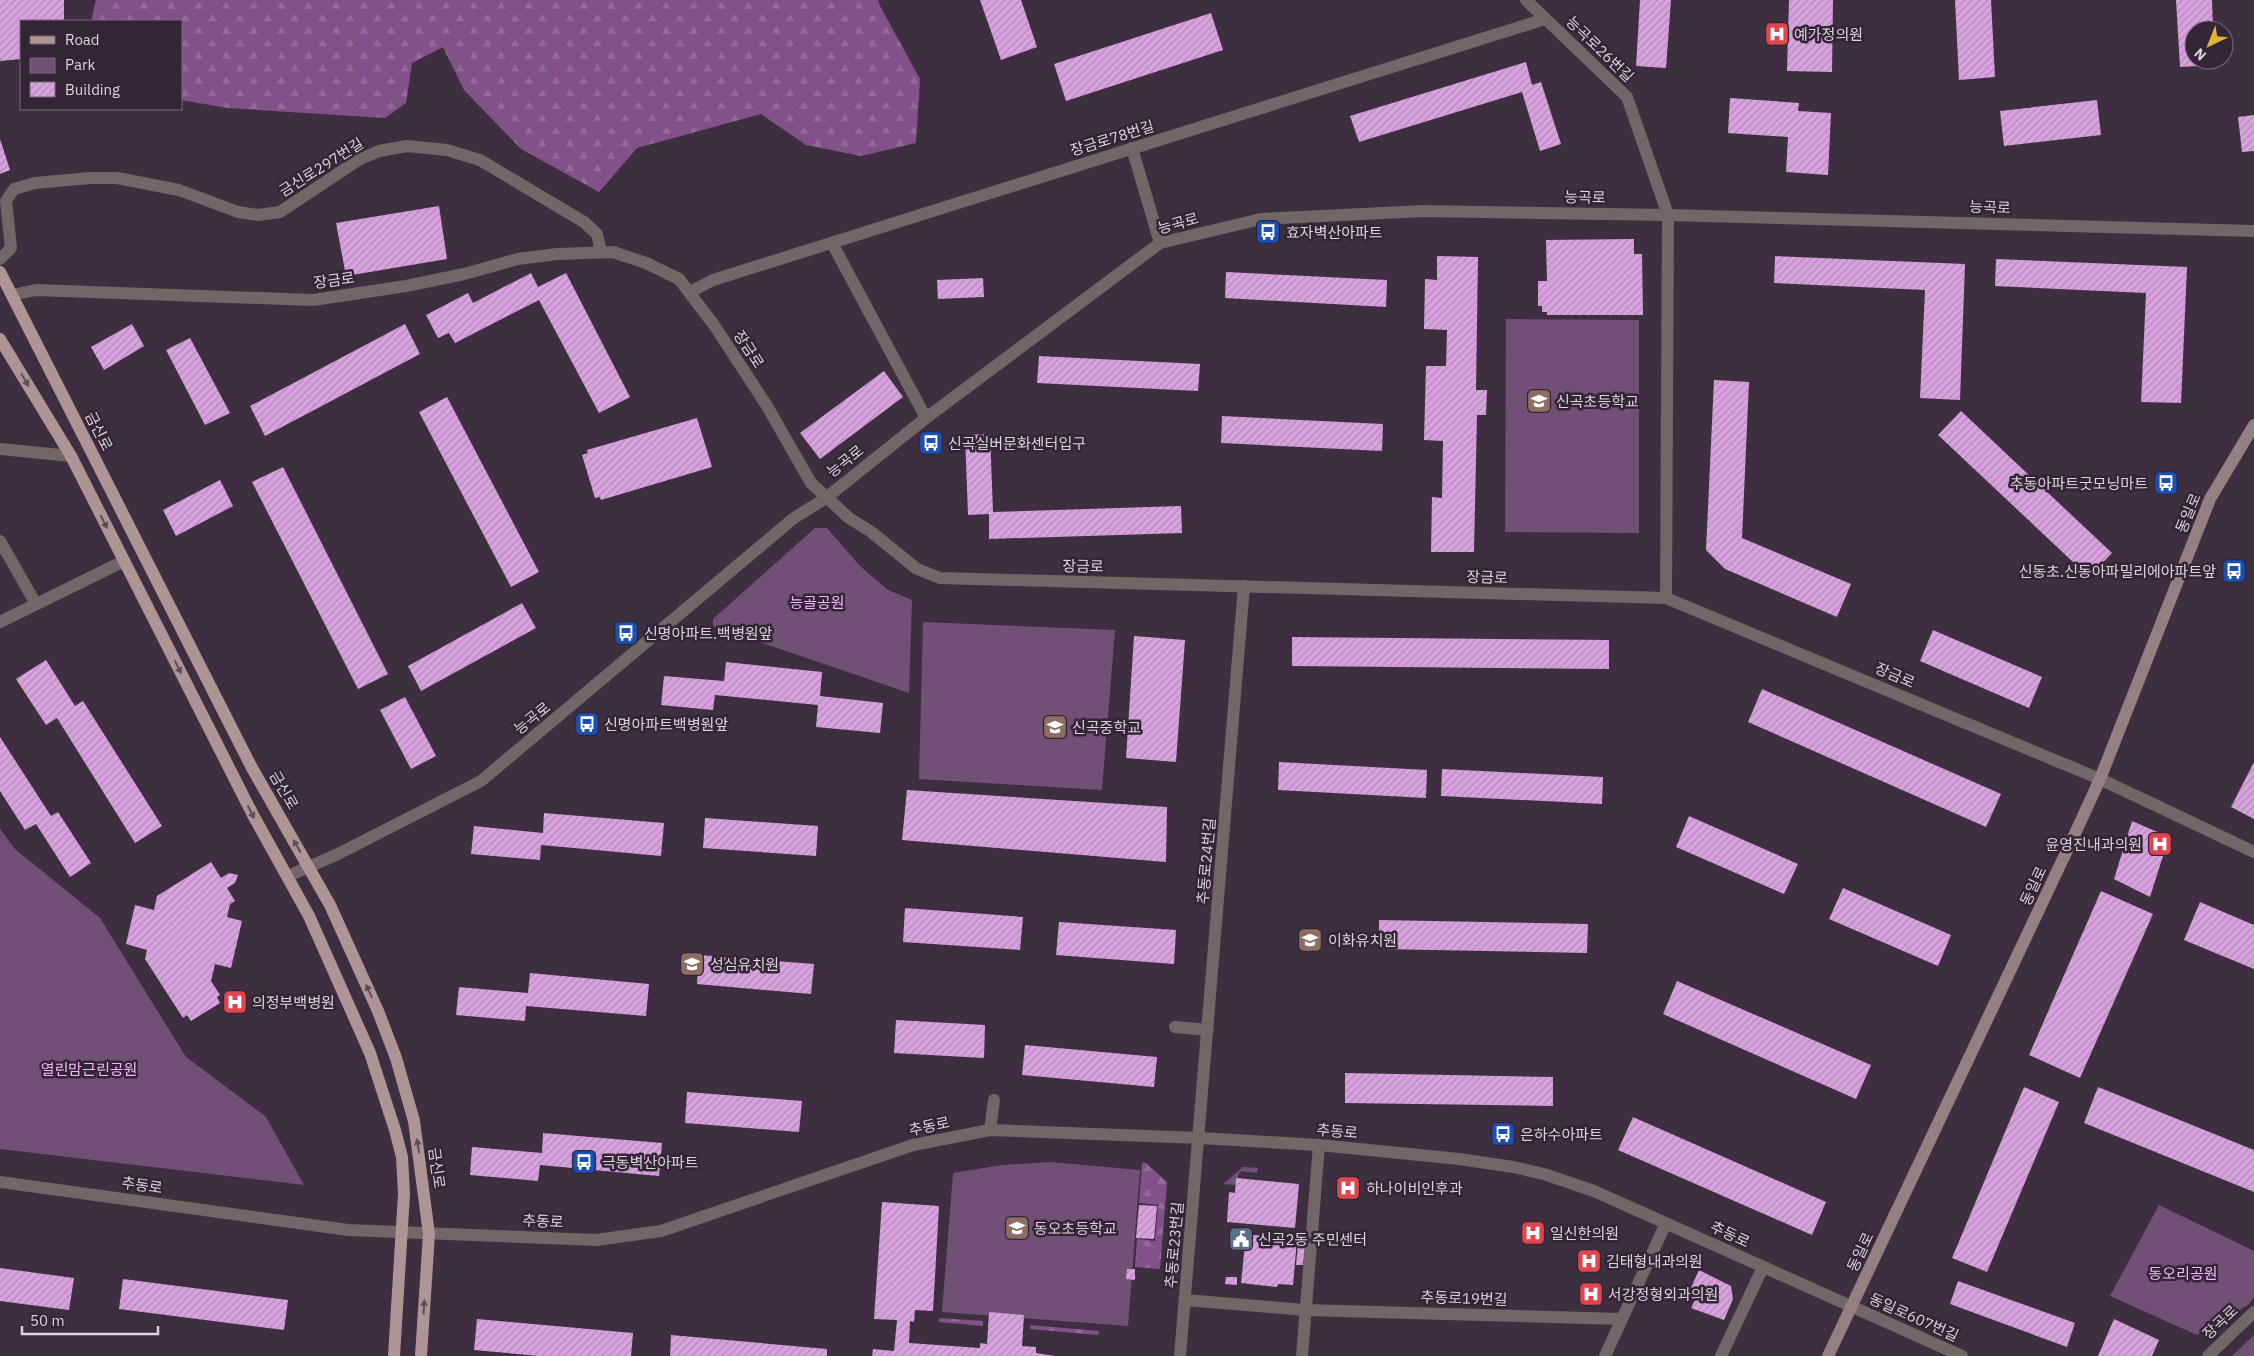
<svg xmlns="http://www.w3.org/2000/svg" width="2254" height="1356" font-family="'IBM Plex Sans','Noto Sans KR',sans-serif">
	<defs>
		<pattern id="forest-firs" width="22" height="20" patternUnits="userSpaceOnUse" patternTransform="scale(1.25)"><rect width="22" height="20" fill="#825189"/><path d="M5 1l3.5 6h-7zM16 11l3.5 6h-7z" fill="#936999"/></pattern>
		<pattern id="building-hatch" width="6" height="6" patternUnits="userSpaceOnUse" patternTransform="scale(1.25)"><rect width="6" height="6" fill="#d8a2df"/><path d="M-1 1l2-2M0 6l6-6M5 7l2-2" fill="none" stroke="#b289b8"/></pattern>
	</defs>
	<rect width="100%" height="100%" fill="#3e2f40"/>
	<g fill="#705075">
		<polygon points="1506,319 1639,320 1639,533 1505,532"/>
		<polygon points="815,528 827,528 860,566 888,590 912,600 909,693 713,626 713,619"/>
		<polygon points="923,622 1115,630 1102,790 919,779"/>
		<polygon points="0,829 15,849 100,918 186,1057 266,1117 304,1185 0,1149"/>
		<polygon points="1050,1162 1140,1170 1128,1326 942,1312 953,1173 1002,1165"/>
		<polygon points="1243,1167 1258,1168 1257,1173 1240,1171 1235,1185 1223,1184"/>
		<polygon points="2159,1205 2254,1251 2254,1297 2248,1305 2197,1335 2110,1296"/>
		<polygon points="2254,1335 2254,1356 2232,1356"/>
	</g>
	<g fill="url(#forest-firs)">
		<polygon points="96,0 878,0 880,6 920,79 916,143 861,156 806,145 761,114 637,148 599,192 521,149 464,90 443,47 412,63 406,103 385,118 228,108 181,100 181,21 91,21"/>
		<polygon points="1142,1163 1146,1163 1167,1182 1160,1269 1135,1267 1137,1239 1155,1241 1158,1205 1139,1203"/>
		<polygon points="939,1318 983,1321 983,1326 939,1322"/>
		<polygon points="1030,1325 1099,1331 1098,1335 1030,1329"/>
	</g>
	<g fill="url(#building-hatch)">
		<polygon points="0,0 64,0 64,21 21,21 21,59 0,61"/>
		<polygon points="980,0 1021,0 1037,47 1001,60"/>
		<polygon points="1640,0 1671,0 1666,68 1636,66"/>
		<polygon points="1789,0 1833,0 1832,72 1787,71"/>
		<polygon points="1955,0 1991,0 1995,77 1959,80"/>
		<polygon points="2176,0 2212,0 2213,30 2194,30 2194,60 2215,60 2215,65 2180,67"/>
		<polygon points="1211,13 1223,50 1066,101 1054,64"/>
		<polygon points="1526,62 1532,85 1541,82 1561,144 1540,151 1522,92 1359,142 1350,116"/>
		<polygon points="1730,98 1799,103 1798,111 1831,113 1828,175 1786,172 1788,137 1728,133"/>
		<polygon points="2097,100 2101,135 2004,146 2000,111"/>
		<polygon points="2254,115 2254,151 2242,152 2238,117"/>
		<polygon points="0,139 10,170 0,174"/>
		<polygon points="439,206 447,259 346,276 336,223"/>
		<polygon points="1634,239 1634,254 1642,254 1643,315 1547,315 1547,312 1542,312 1542,306 1538,306 1538,281 1547,281 1546,240"/>
		<polygon points="1437,256 1478,257 1476,390 1487,390 1486,415 1477,415 1474,552 1431,552 1432,497 1442,498 1443,441 1424,440 1426,366 1446,366 1447,330 1424,329 1425,279 1437,280"/>
		<polygon points="1775,256 1965,264 1960,400 1920,398 1925,290 1774,283"/>
		<polygon points="1996,259 2187,267 2181,403 2141,402 2146,293 1995,286"/>
		<polygon points="1226,272 1387,280 1386,307 1225,298"/>
		<polygon points="531,273 538,287 566,273 630,397 599,413 539,300 455,343 449,333 438,338 426,315 468,293 473,303"/>
		<polygon points="983,278 984,297 938,299 937,280"/>
		<polygon points="132,324 144,346 104,370 91,347"/>
		<polygon points="405,324 420,354 265,436 250,406"/>
		<polygon points="190,338 230,413 205,425 166,350"/>
		<polygon points="1039,356 1200,364 1198,391 1037,383"/>
		<polygon points="884,371 903,397 820,459 800,433"/>
		<polygon points="1714,380 1749,382 1742,538 1851,584 1837,617 1725,569 1706,550"/>
		<polygon points="447,397 539,572 511,587 419,412"/>
		<polygon points="1961,411 2112,553 2089,577 1938,435"/>
		<polygon points="1222,416 1383,424 1382,451 1221,443"/>
		<polygon points="697,418 712,467 601,500 600,497 595,498 582,455 588,453 587,450"/>
		<polygon points="990,434 993,512 1181,506 1182,533 989,539 989,514 968,515 965,435"/>
		<polygon points="283,467 388,674 358,689 252,482"/>
		<polygon points="220,480 233,506 176,536 163,510"/>
		<polygon points="522,603 536,628 421,691 408,666"/>
		<polygon points="1933,630 2042,677 2029,708 1920,661"/>
		<polygon points="1134,636 1185,640 1176,762 1126,758"/>
		<polygon points="1292,637 1609,640 1609,669 1292,666"/>
		<polygon points="46,660 75,706 83,701 162,826 135,843 57,718 46,725 16,679"/>
		<polygon points="726,662 822,672 820,696 883,703 880,733 816,727 818,705 715,695 713,710 661,705 664,676 724,681"/>
		<polygon points="1762,689 2001,794 1986,827 1748,722"/>
		<polygon points="405,697 436,756 411,769 380,710"/>
		<polygon points="0,737 51,816 58,812 91,863 70,877 36,824 25,830 0,791"/>
		<polygon points="1279,762 1427,770 1426,798 1278,790"/>
		<polygon points="2254,762 2254,819 2231,807"/>
		<polygon points="1442,769 1603,777 1602,804 1441,796"/>
		<polygon points="907,790 1167,807 1166,862 902,840"/>
		<polygon points="544,813 664,823 661,856 541,845 540,860 471,854 474,826 543,833"/>
		<polygon points="1689,816 1798,864 1784,894 1676,847"/>
		<polygon points="705,818 818,826 816,856 703,848"/>
		<polygon points="2132,821 2169,837 2150,897 2114,879"/>
		<polygon points="211,862 221,878 229,873 238,875 235,883 227,888 235,901 230,904 227,917 242,921 231,968 215,964 211,981 220,995 217,997 220,1003 191,1021 187,1015 183,1018 145,959 147,950 126,944 135,905 154,910 157,896"/>
		<polygon points="1843,888 1951,935 1938,966 1829,919"/>
		<polygon points="2101,891 2153,914 2080,1078 2029,1055"/>
		<polygon points="2200,902 2254,925 2254,969 2184,940"/>
		<polygon points="905,908 1023,917 1020,950 903,942"/>
		<polygon points="1379,920 1588,924 1587,953 1379,949"/>
		<polygon points="1059,922 1176,930 1174,964 1056,955"/>
		<polygon points="699,955 814,964 811,994 697,984"/>
		<polygon points="530,973 649,984 646,1016 526,1006 525,1021 456,1015 459,987 528,993"/>
		<polygon points="1677,981 1871,1065 1856,1099 1663,1014"/>
		<polygon points="896,1020 985,1025 984,1058 894,1053"/>
		<polygon points="1025,1045 1157,1057 1154,1087 1022,1075"/>
		<polygon points="1345,1073 1553,1077 1553,1106 1345,1103"/>
		<polygon points="2024,1087 2059,1102 1987,1272 1952,1258"/>
		<polygon points="2098,1087 2254,1150 2254,1192 2084,1123"/>
		<polygon points="687,1092 802,1101 799,1132 685,1123"/>
		<polygon points="1633,1117 1826,1202 1812,1235 1618,1150"/>
		<polygon points="543,1133 662,1143 659,1176 540,1165 538,1181 470,1175 472,1147 542,1153"/>
		<polygon points="1236,1178 1299,1184 1295,1228 1227,1222 1229,1192 1235,1193"/>
		<polygon points="882,1202 939,1206 933,1311 915,1310 914,1322 910,1321 909,1343 980,1348 980,1343 987,1344 989,1312 1024,1315 1022,1346 1036,1347 1036,1353 1055,1356 872,1356 873,1349 894,1351 897,1320 874,1319"/>
		<polygon points="1139,1205 1157,1206 1154,1239 1136,1238"/>
		<polygon points="1244,1234 1297,1239 1293,1285 1278,1284 1277,1287 1241,1283 1245,1244 1241,1243 1239,1238"/>
		<polygon points="1298,1245 1305,1246 1303,1265 1296,1265"/>
		<polygon points="0,1268 74,1278 69,1310 0,1301"/>
		<polygon points="1127,1269 1135,1269 1135,1280 1126,1279"/>
		<polygon points="1699,1270 1731,1286 1733,1299 1724,1320 1691,1308 1697,1296 1688,1294"/>
		<polygon points="1226,1277 1237,1277 1237,1285 1225,1284"/>
		<polygon points="123,1279 288,1300 284,1330 119,1309"/>
		<polygon points="1958,1281 2075,1323 2067,1347 1950,1304"/>
		<polygon points="477,1319 633,1333 631,1356 539,1356 474,1350"/>
		<polygon points="2114,1319 2159,1340 2152,1356 2098,1356"/>
		<polygon points="671,1335 827,1349 827,1356 670,1356"/>
	</g>
	<g fill="none" stroke-linecap="round" stroke-linejoin="round">
		<g stroke="#726666" stroke-width="12">
			<polyline points="1526,0 1627,97 1668,215 1666,598"/>
			<polyline points="1132,148 1160,243"/>
			<polyline points="832,243 926,418"/>
			<polyline points="0,259 11,248 6,201 14,189 35,183 90,178 117,178 179,190 238,212 258,215 280,212 360,159 379,151 407,146 447,150 480,160 584,222 597,234 601,252"/>
			<polyline points="690,292 713,280 1545,19"/>
			<polyline points="12,295 36,290 313,300 406,286 464,274 518,259 557,254 613,252 646,263 679,279 714,325 767,406 811,483 849,518 870,531 917,569 940,578 1666,598 2100,779 2254,852"/>
			<polyline points="0,449 71,456"/>
			<polyline points="0,541 36,604"/>
			<polyline points="0,622 124,561"/>
			<polyline points="288,876 338,854 481,781 794,518 826,498 926,418 1160,243 1261,219 1424,211 1668,215 2254,231"/>
			<polyline points="1175,1027 1208,1030"/>
			<polyline points="990,1130 994,1100"/>
			<polyline points="0,1182 348,1230 596,1240 661,1231 913,1145 990,1130 1200,1138 1319,1145 1459,1159 1513,1167 1544,1174 1594,1191 1962,1356"/>
			<polyline points="1185,1300 1305,1310 1622,1319"/>
			<polyline points="1180,1356 1244,586"/>
			<polyline points="1302,1356 1319,1145"/>
			<polyline points="1605,1356 1666,1223"/>
			<polyline points="1721,1356 1763,1267"/>
			<polyline points="2208,1356 2254,1312"/>
		</g>
		<polyline stroke="#948080" stroke-width="12" points="1828,1356 2079,825 2100,779 2210,499 2254,425"/>
		<g stroke="#ad9595" stroke-width="12">
			<polyline points="0,272 252,768 330,905 378,1011 396,1058 414,1121 429,1234 421,1356"/>
			<polyline points="0,339 71,456 253,815 309,916 370,1053 395,1130 402,1157 404,1194 394,1356"/>
		</g>
	</g>
	<defs><path id="oneway-solid" d="M-6-.8H1V-3.2L6.5 0L1 3.2V.8H-6Z" transform="scale(1.25)"/></defs>
	<g fill="#5e4c57">
		<use href="#oneway-solid" transform="translate(25 380) rotate(59)"/>
		<use href="#oneway-solid" transform="translate(104 522) rotate(63)"/>
		<use href="#oneway-solid" transform="translate(178 667) rotate(63)"/>
		<use href="#oneway-solid" transform="translate(251 812) rotate(63)"/>
		<use href="#oneway-solid" transform="translate(297 846) rotate(-120)"/>
		<use href="#oneway-solid" transform="translate(369 991) rotate(-114)"/>
		<use href="#oneway-solid" transform="translate(418 1146) rotate(-99)"/>
		<use href="#oneway-solid" transform="translate(424 1307) rotate(-86)"/>
	</g>
	<defs>
		<symbol id="hospital-square" viewBox="-11 -11 22 22"><rect x="-9" y="-9" width="18" height="18" rx="4" fill="#e0444e" stroke="#342536"/><path d="M-5-5h3v3.5h4V-5h3V5h-3V1.5h-4V5h-3Z" fill="#fff"/></symbol>
		<symbol id="bus-square" viewBox="-11 -11 22 22"><rect x="-9" y="-9" width="18" height="18" rx="4" fill="#1a4fb4" stroke="#342536"/><path d="M-5-6H5V4H4V6H2V4H-2V6H-4V4H-5ZM-3.5-4V0h7V-4ZM-3.5 1.2v1.5H-2V1.2ZM2 1.2v1.5H3.5V1.2Z" fill="#fff"/></symbol>
		<symbol id="school-square" viewBox="-11 -11 22 22"><rect x="-9" y="-9" width="18" height="18" rx="4" fill="#8d6e63" stroke="#342536"/><path d="M0-5L7-2L0 1L-7-2ZM-4 1L0 2.5L4 1V4Q0 6-4 4Z" fill="#fff"/></symbol>
		<symbol id="civic-square" viewBox="-11 -11 22 22"><rect x="-9" y="-9" width="18" height="18" rx="4" fill="#5c6f8a" stroke="#342536"/><path d="M-.6-6.5H3V-4.5H.6V-3L4-1V1h2V6H-6V1h2V-1L-.6-3ZM-1.2 2.5V6h2.4V2.5Z" fill="#fff"/></symbol>
	</defs>
	<g fill-rule="evenodd">
		<use href="#hospital-square" x="1763" y="20" width="28" height="28"/>
		<use href="#bus-square" x="1254" y="218" width="28" height="28"/>
		<use href="#school-square" x="1525" y="387" width="28" height="28"/>
		<use href="#bus-square" x="917" y="429" width="28" height="28"/>
		<use href="#bus-square" x="2152" y="469" width="28" height="28"/>
		<use href="#bus-square" x="2220" y="557" width="28" height="28"/>
		<use href="#bus-square" x="612" y="619" width="28" height="28"/>
		<use href="#bus-square" x="573" y="710" width="28" height="28"/>
		<use href="#school-square" x="1041" y="713" width="28" height="28"/>
		<use href="#hospital-square" x="2146" y="830" width="28" height="28"/>
		<use href="#school-square" x="1296" y="926" width="28" height="28"/>
		<use href="#school-square" x="678" y="950" width="28" height="28"/>
		<use href="#hospital-square" x="221" y="988" width="28" height="28"/>
		<use href="#bus-square" x="1489" y="1120" width="28" height="28"/>
		<use href="#bus-square" x="570" y="1148" width="28" height="28"/>
		<use href="#hospital-square" x="1334" y="1174" width="28" height="28"/>
		<use href="#school-square" x="1003" y="1214" width="28" height="28"/>
		<use href="#hospital-square" x="1519" y="1219" width="28" height="28"/>
		<use href="#civic-square" x="1227" y="1225" width="28" height="28"/>
		<use href="#hospital-square" x="1575" y="1247" width="28" height="28"/>
		<use href="#hospital-square" x="1577" y="1280" width="28" height="28"/>
	</g>
	<g text-anchor="middle" dominant-baseline="central" stroke-width="5" stroke-linejoin="round" paint-order="stroke">
		<g font-size="15" fill="#dcd3dd" stroke="#342536" text-anchor="start">
			<text x="1794" y="34">예가정의원</text>
			<text x="1286" y="232">효자벽산아파트</text>
			<text x="1556" y="401">신곡초등학교</text>
			<text x="948" y="443">신곡실버문화센터입구</text>
			<text x="2148" y="483" text-anchor="end">추동아파트굿모닝마트</text>
			<text x="2216" y="571" text-anchor="end">신동초.신동아파밀리에아파트앞</text>
			<text x="644" y="633">신명아파트.백병원앞</text>
			<text x="604" y="724">신명아파트백병원앞</text>
			<text x="1072" y="727">신곡중학교</text>
			<text x="2142" y="844" text-anchor="end">윤영진내과의원</text>
			<text x="1328" y="940">이화유치원</text>
			<text x="710" y="964">성심유치원</text>
			<text x="252" y="1002">의정부백병원</text>
			<text x="1520" y="1134">은하수아파트</text>
			<text x="602" y="1162">극동벽산아파트</text>
			<text x="1366" y="1188">하나이비인후과</text>
			<text x="1034" y="1228">동오초등학교</text>
			<text x="1550" y="1233">일신한의원</text>
			<text x="1258" y="1239">신곡2동 주민센터</text>
			<text x="1606" y="1261">김태형내과의원</text>
			<text x="1608" y="1294">서강정형외과의원</text>
		</g>
		<g font-size="15" fill="#dcd3dd" stroke="#342536">
			<text transform="translate(1600 49) rotate(44)">능곡로26번길</text>
			<text transform="translate(1112 138) rotate(-17)">장금로78번길</text>
			<text transform="translate(321 167) rotate(-32)">금신로297번길</text>
			<text transform="translate(1585 197) rotate(1)">능곡로</text>
			<text transform="translate(1990 207) rotate(2)">능곡로</text>
			<text transform="translate(1178 223) rotate(-16)">능곡로</text>
			<text transform="translate(334 280) rotate(-8)">장금로</text>
			<text transform="translate(749 349) rotate(57)">장금로</text>
			<text transform="translate(99 431) rotate(63)">금신로</text>
			<text transform="translate(845 461) rotate(-38)">능곡로</text>
			<text transform="translate(2188 513) rotate(-67)">동일로</text>
			<text transform="translate(1083 566) rotate(1)">장금로</text>
			<text transform="translate(1487 577) rotate(2)">장금로</text>
			<text transform="translate(1895 675) rotate(23)">장금로</text>
			<text transform="translate(532 718) rotate(-39)">능곡로</text>
			<text transform="translate(284 790) rotate(60)">금신로</text>
			<text transform="translate(1206 861) rotate(-85)">추동로24번길</text>
			<text transform="translate(2033 886) rotate(-65)">동일로</text>
			<text transform="translate(929 1126) rotate(-12)">추동로</text>
			<text transform="translate(1337 1131) rotate(5)">추동로</text>
			<text transform="translate(437 1168) rotate(82)">금신로</text>
			<text transform="translate(142 1185) rotate(8)">추동로</text>
			<text transform="translate(543 1221) rotate(3)">추동로</text>
			<text transform="translate(1730 1234) rotate(25)">추동로</text>
			<text transform="translate(1174 1245) rotate(-85)">추동로23번길</text>
			<text transform="translate(1860 1252) rotate(-65)">동일로</text>
			<text transform="translate(1464 1298) rotate(2)">추동로19번길</text>
			<text transform="translate(1914 1317) rotate(24)">동일로607번길</text>
			<text transform="translate(2220 1322) rotate(-43)">장곡로</text>
		</g>
		<g font-size="15" fill="#f2b9f9" stroke="#342536">
			<text x="817" y="602">능골공원</text>
			<text x="89" y="1069">열린맘근린공원</text>
			<text x="2183" y="1273">동오리공원</text>
		</g>
	</g>
	<rect x="20" y="20" width="162" height="90" fill="#342536" stroke="#776b79"/>
	<rect x="30" y="36" width="25" height="8" fill="#ad9595" stroke="#776b79"/>
	<text x="65" y="45" font-size="15" fill="#dcd3dd">Road</text>
	<rect x="30" y="58" width="25" height="15" fill="#705075" stroke="#776b79"/>
	<text x="65" y="70" font-size="15" fill="#dcd3dd">Park</text>
	<rect x="30" y="82" width="25" height="15" fill="url(#building-hatch)" stroke="#776b79"/>
	<text x="65" y="95" font-size="15" fill="#dcd3dd">Building</text>
	<g transform="translate(2209 45) rotate(223)"><circle r="24" fill="#342536" stroke="#776b79"/>
	<path d="M0-4L9 19L0 12L-9 19Z" fill="#d9b334"/>
	<text y="-8" font-size="14" font-weight="bold" text-anchor="middle" fill="#dcd3dd">N</text>
	</g>
	<path d="M22 1326v8h136v-8" fill="none" stroke="#dcd3dd" stroke-width="2.5"/>
	<text x="30" y="1326" font-size="15" fill="#dcd3dd" stroke="#342536" stroke-width="4" paint-order="stroke">50 m</text>
</svg>
